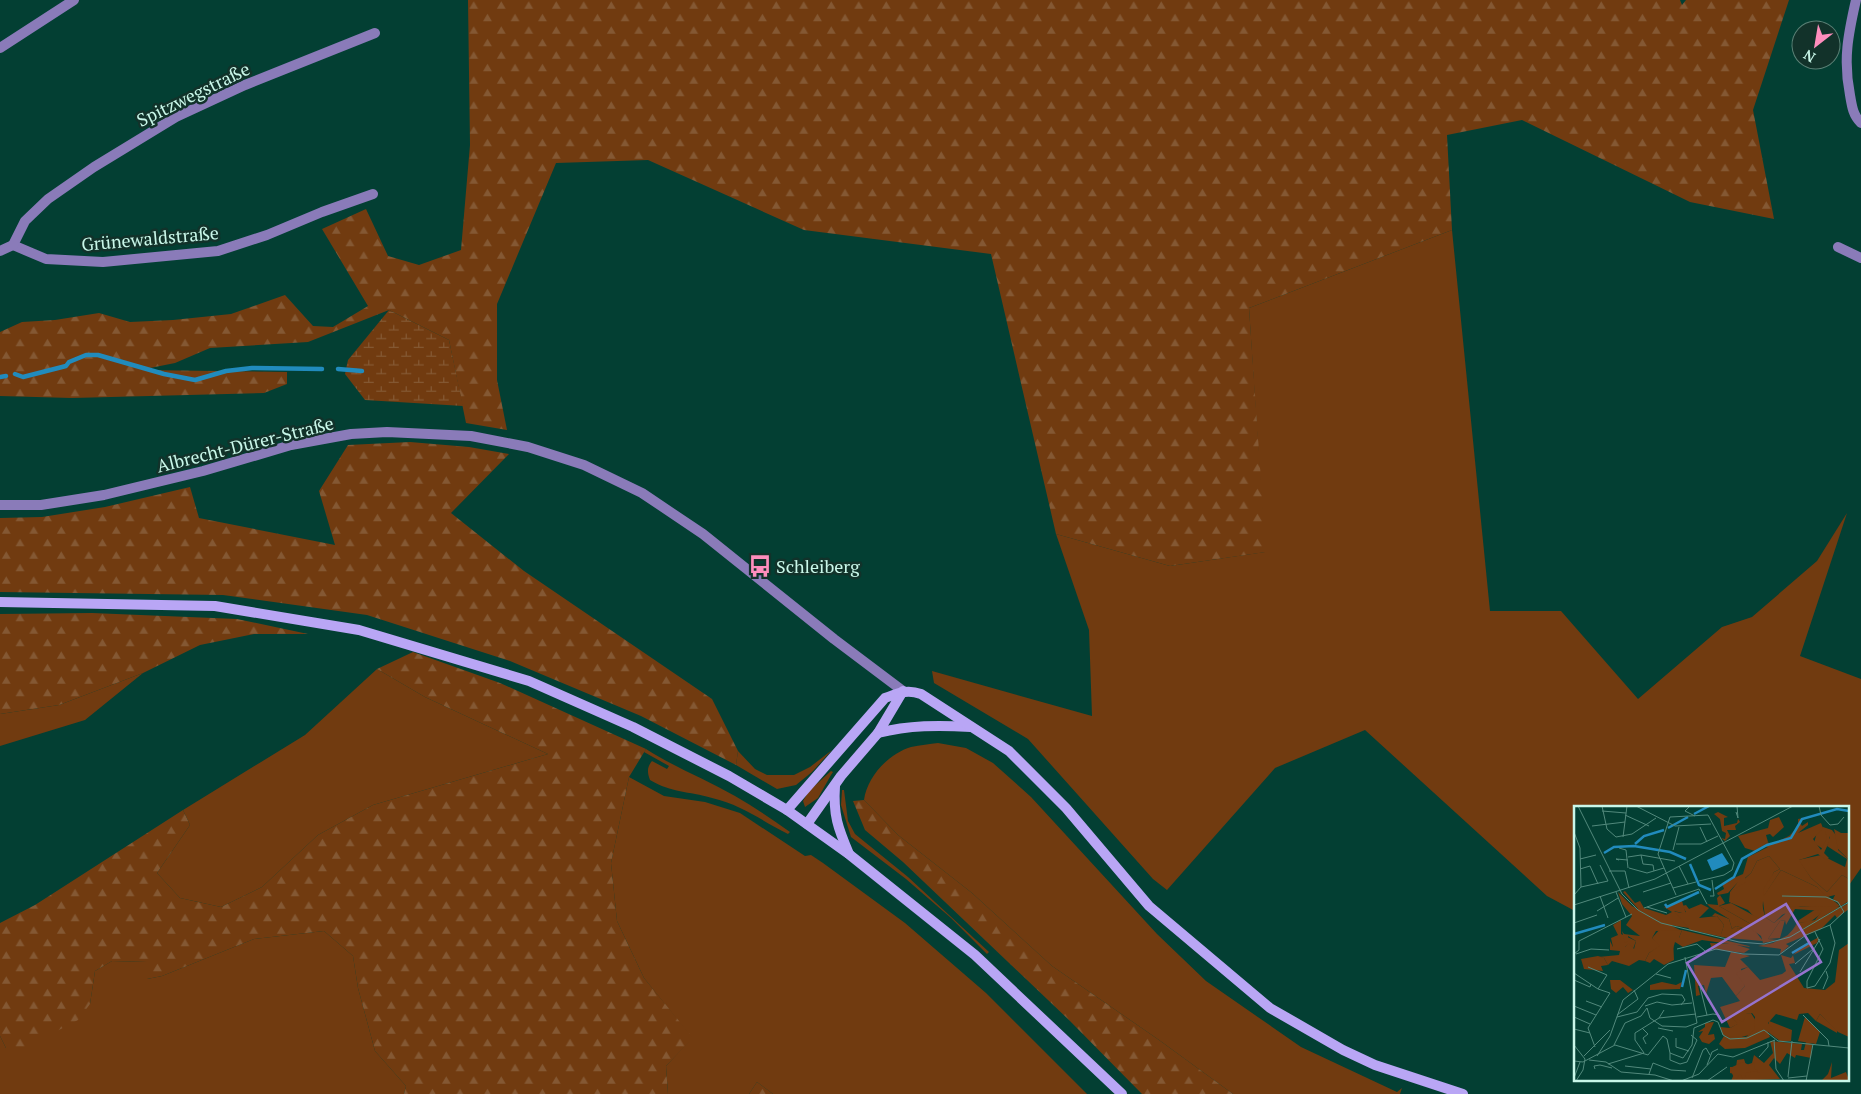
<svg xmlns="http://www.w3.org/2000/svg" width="1861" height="1094" font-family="'PT Serif',serif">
	<defs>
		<pattern id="forest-firs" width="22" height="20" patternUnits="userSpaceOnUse" patternTransform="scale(1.25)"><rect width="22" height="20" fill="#713b10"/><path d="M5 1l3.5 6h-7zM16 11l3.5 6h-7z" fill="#845833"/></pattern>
		<pattern id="wetland-marsh" width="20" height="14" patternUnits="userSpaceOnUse" patternTransform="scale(1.25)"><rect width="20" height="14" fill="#713b10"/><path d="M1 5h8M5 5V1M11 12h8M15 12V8" fill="none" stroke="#845833"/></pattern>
	</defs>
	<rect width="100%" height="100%" fill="#033f33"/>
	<g fill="#713b10">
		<polygon points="1452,230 1490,611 1561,611 1638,699 1722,627 1752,617 1817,561 1847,513 1800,656 1861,679 1861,868 1847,888 1847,808 1575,808 1575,911 1547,896 1365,730 1275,768 1167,890 1153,879 1028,739 934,683 932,671 1092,716 1089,630 1056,534 1170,566 1265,552 1249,308"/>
		<polygon points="377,669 425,697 548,754 373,805 318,835 262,887 221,907 180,898 157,873 190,825 183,810 305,735"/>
		<polygon points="143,673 85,720 0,746 0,714 59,705"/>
		<path d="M938 743 966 748 993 763 1031 797 1157 934 1206 981 1301 1047 1397 1092 1402 1088 1400 1094H1233L1159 1040 1052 966 972 893 898 835 864 800C867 777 888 754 911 747 920 745 930 744 938 743Z"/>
		<path d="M646 749C674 767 705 779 735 796 754 807 772 819 790 832L788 834C762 821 742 805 712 798 688 791 672 793 650 780 647 772 647 767 652 761L667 769 669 766 644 752Z"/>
		<polygon points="832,750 812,772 796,785 777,789 736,765 738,751 755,769 767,775 794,775 810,767"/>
		<polygon points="831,771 833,772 831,775 818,798 805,807 803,801 809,791"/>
		<polygon points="629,777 664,796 705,802 740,813 805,856 811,855 823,863 905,923 986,993 1087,1094 773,1094 757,1082 749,1094 668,1094 666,1066 692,1038 644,978 617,921 611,863"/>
		<polygon points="842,790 844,790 848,821 855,834 908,877 989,952 987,954 951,918 906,879 851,837 841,805"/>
		<polygon points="324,931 353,956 358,988 375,1051 406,1086 404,1094 0,1094 0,1036 6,1048 90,1004 95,971 112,961 147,962 147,979 162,976 254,939"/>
	</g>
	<g fill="url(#forest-firs)">
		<polygon points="468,0 1680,0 1682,5 1686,0 1789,0 1753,110 1774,219 1690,202 1522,120 1447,135 1452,230 1249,308 1266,552 1170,566 1056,534 991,254 804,230 648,160 556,163 497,304 497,380 507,430 466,423 449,340 389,310 308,342 210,348 175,363 140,370 287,372 287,384 264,393 72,398 0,396 0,332 22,322 55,320 99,313 130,322 173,320 231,314 285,295 313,326 333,327 368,306 322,229 366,209 388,256 419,265 461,250 470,145"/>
		<polygon points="410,442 469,447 509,454 451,513 524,571 712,699 738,751 736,765 641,716 510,661 367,615 223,595 0,592 0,518 42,517 105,507 190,487 199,518 335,545 319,491 348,445"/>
		<polygon points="92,613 237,619 308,634 254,634 200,645 143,673 59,705 0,714 0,614"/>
		<polygon points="413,652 500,683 646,749 629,777 611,863 617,921 644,978 693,1038 666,1066 668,1094 404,1094 406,1086 375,1051 358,988 353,956 324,931 254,939 162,976 147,979 147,962 112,961 95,971 90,1004 78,1020 17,1052 6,1048 0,1036 0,923 35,905 183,810 190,825 157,873 180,898 221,907 262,887 318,835 373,805 548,754 425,697 377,669"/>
		<polygon points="864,800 898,835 972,893 1052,966 1159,1040 1233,1094 1142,1094 1069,1020 903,862 865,830 853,801"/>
		<polygon points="757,1082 773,1094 749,1094"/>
	</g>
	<polygon fill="url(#wetland-marsh)" points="389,310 449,340 463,406 365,400 345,374 348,360"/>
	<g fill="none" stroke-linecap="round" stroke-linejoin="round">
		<g stroke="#218bbd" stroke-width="4.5">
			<polyline points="338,369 362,371"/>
			<polyline points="15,374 23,377 66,366 69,362 86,355 98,355 164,374 195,380 226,371 252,368 322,369"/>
			<polyline points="0,377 6,376"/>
		</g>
		<g stroke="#8a7bb9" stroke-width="10">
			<path d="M1856 0C1848 35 1843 60 1850 95 1852 107 1853 115 1861 123"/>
			<polyline points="0,48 74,0"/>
			<polyline points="13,245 46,259 103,262 218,251 267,235 322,212 373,194"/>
			<polyline points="1838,247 1861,258"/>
			<polyline points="0,251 13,245 25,221 48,199 94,167 176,117 245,85 375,33"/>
			<polyline points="0,505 41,505 104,495 203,471 291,445 351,434 387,432 471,436 528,447 584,465 642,493 703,534 834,639 903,691"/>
		</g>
		<g stroke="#b9a6f5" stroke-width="10">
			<polyline points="0,602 215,606 359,630 529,681 633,727 729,776 787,810 850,855 975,955 1122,1094"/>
			<path d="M878 733C909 725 939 725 971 727"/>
			<path d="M835 786C833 815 838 828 849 854"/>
			<path d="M787 810 885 698C899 693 907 689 921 694L1009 751 1066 808 1149 906 1270 1008 1343 1050 1375 1065 1463 1094"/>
			<polyline points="807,824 841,776 878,733 903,691"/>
		</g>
	</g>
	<defs>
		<symbol id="bus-bare" viewBox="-9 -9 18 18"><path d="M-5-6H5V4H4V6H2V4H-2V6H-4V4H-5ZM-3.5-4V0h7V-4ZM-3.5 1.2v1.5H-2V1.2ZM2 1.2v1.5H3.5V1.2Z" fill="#fe8ebd" stroke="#12322a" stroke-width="2.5" paint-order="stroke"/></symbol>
	</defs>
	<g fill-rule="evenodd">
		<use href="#bus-bare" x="744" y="550" width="32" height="32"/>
	</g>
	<g text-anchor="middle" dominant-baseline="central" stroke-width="5" stroke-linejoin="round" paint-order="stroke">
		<g font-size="18" fill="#c9f7e9" stroke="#12322a">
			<text transform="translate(193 94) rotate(-26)">Spitzwegstraße</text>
			<text transform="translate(150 238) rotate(-5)">Grünewaldstraße</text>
			<text transform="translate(245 444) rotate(-14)">Albrecht-Dürer-Straße</text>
		</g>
		<g font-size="18" fill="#c9f7e9" stroke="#12322a" text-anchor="start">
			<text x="776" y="566">Schleiberg</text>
		</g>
	</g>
	<g transform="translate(1574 806)">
		<rect width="275" height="275" fill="#033f33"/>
		<path d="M205 11 210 21 199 31 196 28 192 29 194 36 181 45 171 42 164 30 194 22 196 14ZM249 21 258 24 264 32V44L275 54V73L268 69 253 86 237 72 224 54 247 49 271 61 273 53 253 40 256 30 249 43 240 37 243 26ZM195 50 206 63 200 66 190 89 207 64 243 81 266 100 259 103 226 100 208 109 200 117 191 111 189 95 188 112 182 113 174 104 155 96 156 86 177 67 183 55ZM146 89 151 97 145 100 175 117 189 135 153 132 164 122 172 123 162 120 158 123 155 113 136 101 133 98 144 99 143 92ZM127 98 135 102 125 112 143 110 150 119 147 129 116 124 99 105 107 107 112 106 108 100 112 99 115 103ZM242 103 248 104V107L236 116 225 117 218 125 225 114ZM47 114V128L62 135 59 143 55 138 51 141H39L37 132 44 129 39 119ZM211 114 206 132 194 133 206 115ZM86 123 108 124 105 132H99L100 154 90 159 80 153 76 157 71 155 75 147 84 140 78 132ZM136 137 160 138 176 143 170 147 138 143ZM157 146 176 150 166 153 174 161 167 163 171 180 162 190 148 171 137 172 132 188 130 179 124 180 126 189 122 190 120 159 151 161ZM24 150 30 152 34 159 27 160 29 165 10 163 7 153ZM177 207 182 215 181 224 175 229 160 233 149 229 146 221 156 222 163 218 157 210ZM246 208 263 224V227L242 215ZM231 211 246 226 242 238 224 235ZM195 215 218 224 217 235H206L194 226ZM196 235 228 238 227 244H230L232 236 238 238 237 252 222 249 221 252 213 247 206 258 200 252 195 259 206 273 157 275 160 268 156 267V261H162L163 254 170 253 172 259 178 257 180 249 190 257 199 247Z" fill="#713b10"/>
		<path d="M144 6 154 11 150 12V20L163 17 164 13 166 16 161 20 162 24H153L156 30 151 35 147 32 151 33 152 27 148 25 146 13 140 8ZM230 12 226 17 228 20 234 16V19L224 27 247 17 249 22 239 33 247 44 253 32 251 25H255V36L250 47 255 52 252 54 244 48 225 54 237 72 253 86 268 69 275 73V95L267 100 259 93 261 89 253 91 243 81 207 64 190 90 189 84 200 66 206 63 195 50 183 55 177 67 171 72 172 76 156 86 164 76 154 87 144 89 143 87 150 83 148 77 169 68 174 51 194 41H186L194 36 196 39 215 30 224 21V13ZM260 23 267 27H275V54L264 43ZM51 85 61 97 66 95 70 102 92 109 98 106 90 101 108 95 112 108 100 105 115 122 96 119 65 104 49 86ZM44 86 58 100 106 124 82 125 78 132 86 140 75 147 71 155 65 154 55 160 38 155 34 159 30 152 24 151 45 149 46 145 36 144V135L39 141H51L55 137 60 143 62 135 54 130V135L51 137 48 125 50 128 66 130 52 119 58 110 48 98ZM187 94 191 111 200 117 211 108 213 100 266 101 211 132 225 117 241 114 248 105 221 103 212 119 211 114 206 115 194 133 204 134 189 137 187 130 177 123 175 117 145 100 157 97 186 113ZM275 97V103L263 112 261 109 247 123 212 138 215 140 206 148 207 143 184 140 199 137ZM141 107 155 113 158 123 162 120 172 123 164 122 160 129 153 132 117 124H135L147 128 150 119 143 110H138ZM108 124 175 140 176 141 128 134 109 141 101 136 99 143V132H105ZM245 131 243 137 219 149 221 157 215 158 230 182 251 184 261 176 265 144 275 137V231L264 226 246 208 242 215 234 207 225 208 223 214 202 208 194 217 199 223 194 226 196 231 171 242 151 243 145 238 150 230 172 231 180 224 181 211 178 207 172 208 169 216 157 210 164 218 156 222 146 201 166 195 162 190 171 180 162 167 174 161 186 174 208 168 212 165 207 149 217 152 220 148 226 142 221 144ZM36 174H46L59 184 54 187 49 181 42 187 37 183ZM88 176 102 179 108 176 106 183 76 184V179ZM140 216 134 229 140 228 141 233 135 238 128 236 125 231 129 225 124 226 131 221V217ZM169 256 177 260 180 256 181 263 186 267 181 265 172 267 170 275 166 268 161 275 156 262ZM258 256 257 272 272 266 275 274 247 275 254 268Z" fill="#713b10"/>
		<path d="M148 47 155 58 138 65 133 54Z" fill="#218bbd"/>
		<path fill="none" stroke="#218bbd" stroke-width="2.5" d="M120 8 135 0M94 22 114 11M61 38 70 30 90 24M30 47 40 41 60 40 96 46 112 53M116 58 125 79 137 84M141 83 160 71 168 53 193 39 217 32 228 13 263 3 275 5M91 98 93 101 125 86M0 128 31 119M218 147 235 137M108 181 112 164"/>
		<path fill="none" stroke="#52897c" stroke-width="1" d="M4 0 48 88 64 104 87 117 165 136 190 138 216 131 275 96M28 0 33 23 42 31 58 28 82 12M62 0 101 20 137 18M116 0 111 5 121 10M165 0H188M245 0 247 9 256 19 264 18 270 11M28 5 52 7M162 6 164 12 163 0M51 9 75 20M200 10 219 0M18 20 51 16M126 21 133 36M0 26 6 42 7 81M49 31 53 0M102 38H127L144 30M45 42 52 44 54 62M99 44 105 21M67 49 69 58 79 59 80 65M54 51 67 49 101 55M6 53 22 49M45 54 42 53 54 54M105 60 114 78M55 62 73 67 90 62M6 63 16 60 24 78M35 65H51L55 82M99 82 122 76M42 86 52 111M69 86 97 77M0 89 7 81 34 75 26 59M102 89 84 48 96 11 134 9 160 57 158 64 150 69 125 75M26 90 34 112M136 90H140L138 74M0 99 81 73 200 10M73 101 93 107M70 102 125 83 133 98M23 105 44 92M0 117 23 109M241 126 249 143 233 175V182L241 180 256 157 261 137 256 119M103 143 123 138 131 145M0 148 5 144V135L58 108M2 148 17 143 35 144M221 158 239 143M14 161 33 169 24 183 36 187 14 222 21 241M226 166 246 133M0 167 24 183M82 168 97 172M0 174 16 181 17 178M126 181 133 209M249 183 254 171 252 165M12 195 28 201M0 200 22 209M71 200 83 196 98 199 118 197M43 209 64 193 60 184M229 209 254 234 255 240M0 211 16 218M43 211 63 206 74 192 88 188 108 189 111 194 107 199M123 211 139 208 145 209 148 216M85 212 122 208M68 222 74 228 69 232 72 238M84 222 99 225M0 223 16 227M102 232V241L115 245M200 234 202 263 210 275M0 239 11 253 9 264 2 275M40 239 51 217 67 210 73 202 76 212 88 220 112 221 123 217 111 151M70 247 61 234V227L85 212 90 204M96 247V254L106 258 113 256 123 234 117 229M10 250 36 224M23 250 36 230 49 194 94 158 142 143 169 148 205 149 232 129 256 119 270 106 264 96 252 91 208 90M185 251 194 241V236M15 254 32 256 47 266 81 269 100 275M0 255 9 256 41 239 74 249 89 230 93 233 96 247 109 252 118 239 120 222 139 214 144 216 149 229 156 233 173 232 190 224 204 235 275 242M34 258 70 247M133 259 138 246 144 243M51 260 77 263M21 263 20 260 26 259 38 262M75 268 79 257 97 264 112 265M214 271 218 235M0 272 6 256M118 272 129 244 132 242 136 249M214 272 233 270M107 275 125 268 144 248 159 251 201 234M133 275 153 261M232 275 239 238"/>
		<path fill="#9673ce" fill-opacity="0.15" stroke="#9673ce" stroke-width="2.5" d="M212 98 247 156 148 216 113 157Z"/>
		<rect width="275" height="275" fill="none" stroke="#c9f7e9" stroke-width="2.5"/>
	</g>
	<g transform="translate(1816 45) rotate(211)"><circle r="24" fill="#12322a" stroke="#5b8176"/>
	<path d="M0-4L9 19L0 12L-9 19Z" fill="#fe8ebd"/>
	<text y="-8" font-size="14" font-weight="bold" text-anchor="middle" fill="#c9f7e9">N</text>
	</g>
</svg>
